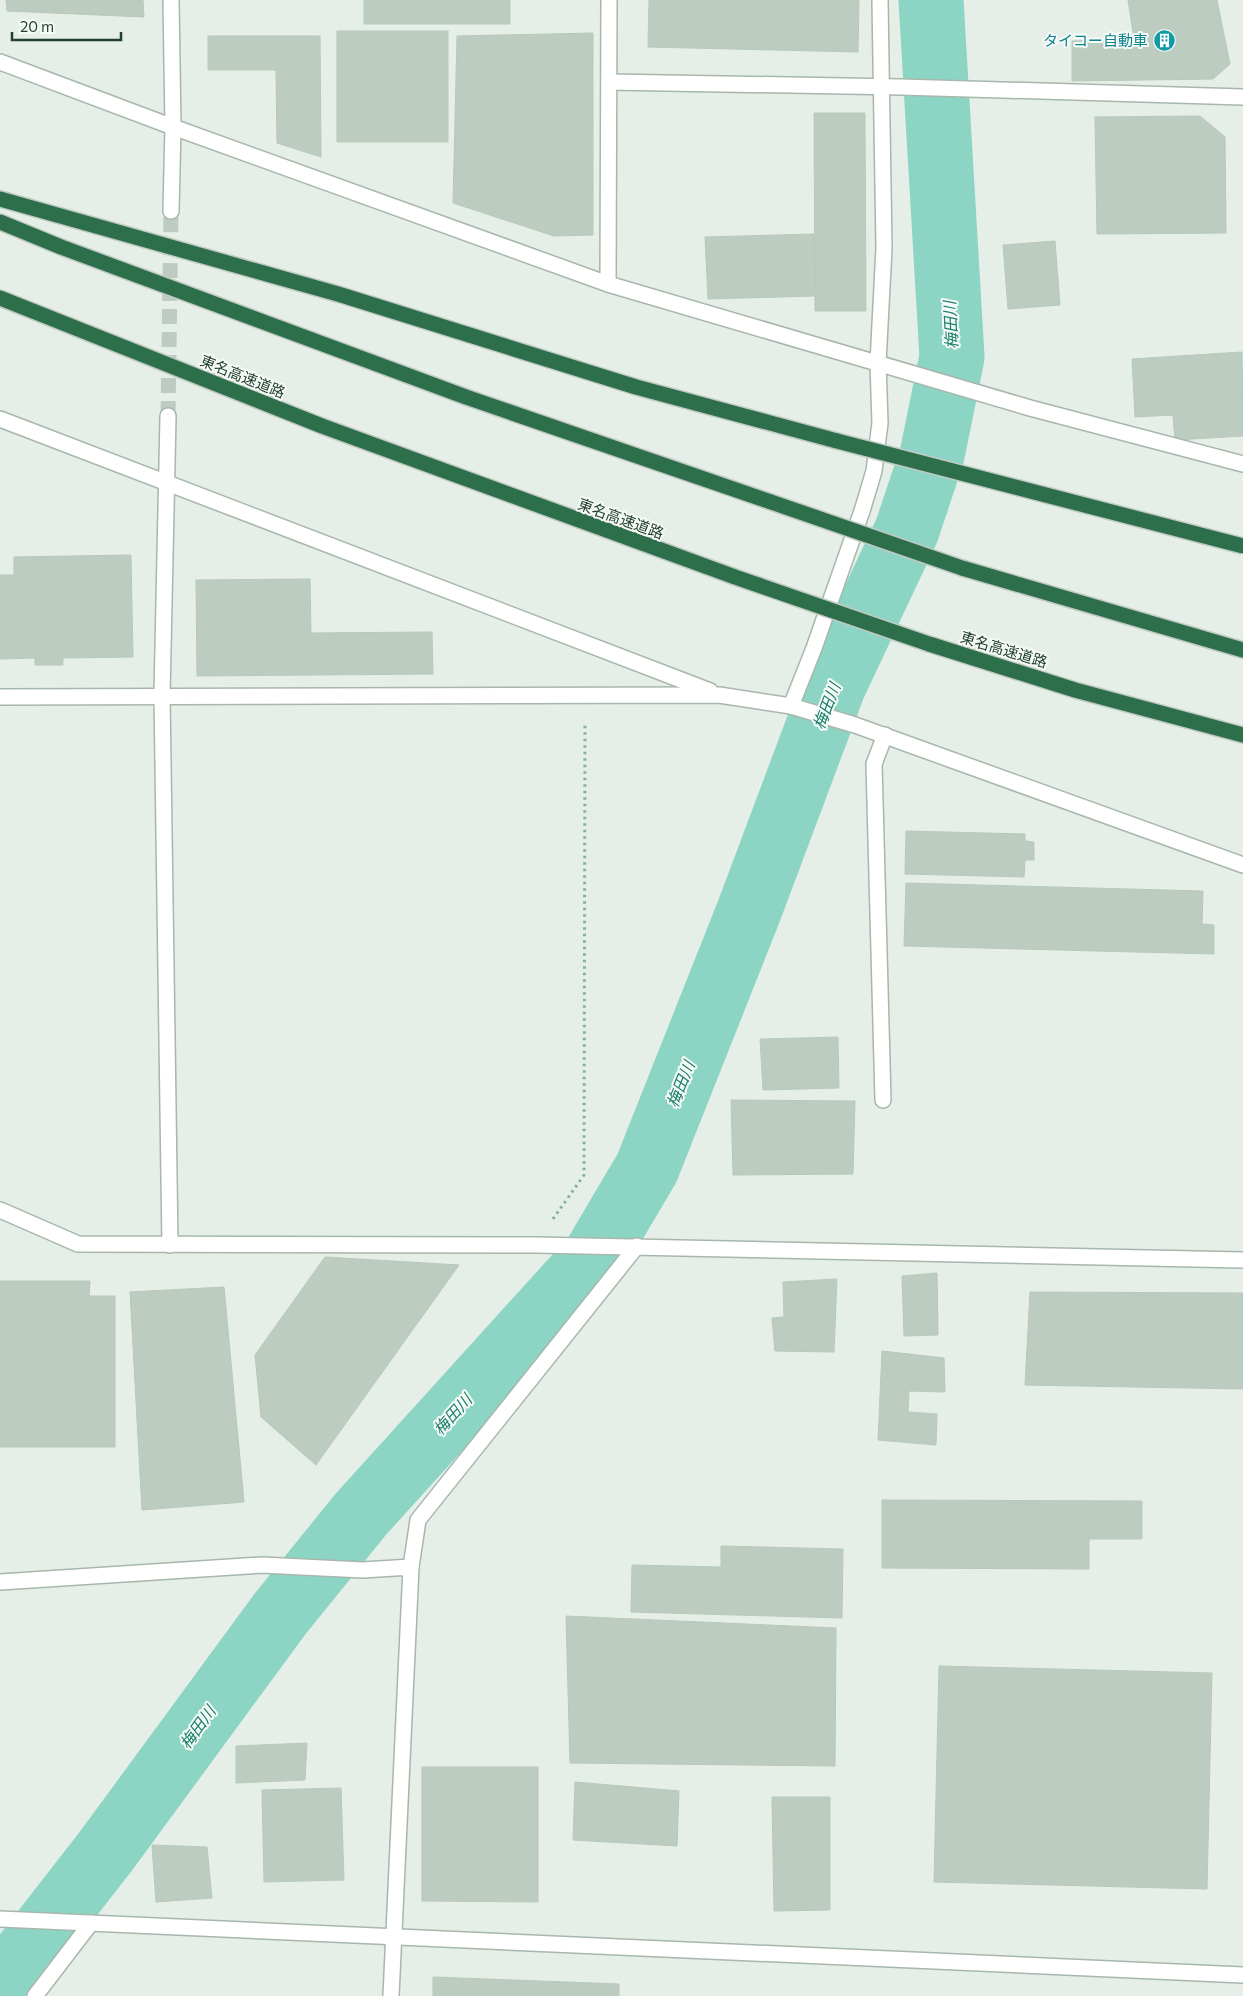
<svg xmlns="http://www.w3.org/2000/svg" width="1243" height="1996" font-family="Commissioner,'Noto Sans JP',sans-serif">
	<rect width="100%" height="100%" fill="#e5eee7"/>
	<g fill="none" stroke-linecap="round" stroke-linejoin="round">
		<polyline stroke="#8cd5c5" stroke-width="65" points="0,1987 106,1851 280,1614 361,1514 595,1256 647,1168 749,911 833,687 907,530 932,455 952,357 931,0"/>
	</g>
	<g fill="#bdccc1" stroke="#b7c9bb">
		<polygon points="6,0 143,0 144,17 7,11"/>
		<rect x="364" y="0" width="146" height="24"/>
		<polygon points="649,0 859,0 858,52 648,47"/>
		<polygon points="1128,0 1217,0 1230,64 1213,79 1072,81 1072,41 1134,39"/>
		<rect x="337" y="31" width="111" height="111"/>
		<polygon points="593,33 593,235 554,236 453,203 457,36"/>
		<polygon points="208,36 320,36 321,157 277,143 276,70 208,70"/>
		<polygon points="814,113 865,113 866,311 815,311"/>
		<polygon points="1200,116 1225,137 1226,233 1097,234 1095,117"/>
		<polygon points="814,234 816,296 708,299 705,237"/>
		<polygon points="1055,241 1060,305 1008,309 1003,245"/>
		<polygon points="1242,352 1243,436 1175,440 1173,415 1135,417 1132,359"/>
		<polygon points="131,555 133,657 63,658 63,665 35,665 35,658 0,659 0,575 14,575 14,557"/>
		<polygon points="310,579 311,633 432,632 433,674 197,676 196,580"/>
		<polygon points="906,831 1025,834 1025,841 1034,842 1034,860 1025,860 1024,877 905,874"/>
		<polygon points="906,883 1203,891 1202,924 1214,925 1214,954 904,946"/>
		<polygon points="838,1037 839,1088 763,1090 760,1039"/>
		<polygon points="731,1100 855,1101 853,1174 733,1175"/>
		<polygon points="325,1257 459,1265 316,1465 261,1417 255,1355"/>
		<polygon points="937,1273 938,1335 904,1336 902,1276"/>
		<polygon points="837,1279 834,1352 775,1351 772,1318 784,1317 783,1282"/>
		<polygon points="0,1281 90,1281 89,1296 115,1296 115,1447 0,1447"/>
		<polygon points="224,1287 244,1502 142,1510 130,1292"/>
		<polygon points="1030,1292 1243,1293 1243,1389 1025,1385"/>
		<polygon points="882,1351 944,1358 945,1392 909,1391 908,1412 937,1414 936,1445 878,1440"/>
		<polygon points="882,1500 1142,1501 1142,1539 1089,1539 1089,1569 882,1568"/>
		<polygon points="721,1546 843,1549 842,1618 631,1612 632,1565 721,1567"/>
		<polygon points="566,1616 836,1628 835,1766 570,1763"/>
		<polygon points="939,1666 1212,1673 1207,1889 934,1882"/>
		<polygon points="307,1743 305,1780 236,1783 236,1746"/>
		<polygon points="422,1767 538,1767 538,1902 422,1901"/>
		<polygon points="575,1782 679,1791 677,1846 573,1840"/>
		<polygon points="341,1788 344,1880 264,1882 262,1790"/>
		<polygon points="772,1797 830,1797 830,1910 774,1911"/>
		<polygon points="152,1845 207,1847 212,1898 156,1902"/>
		<polygon points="433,1977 619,1984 619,1996 433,1996"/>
	</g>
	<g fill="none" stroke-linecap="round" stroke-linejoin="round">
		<polyline stroke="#becbc2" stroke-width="15" stroke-dasharray="15 8" stroke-linecap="butt" points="168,416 171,211"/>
		<defs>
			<g id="minor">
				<polyline points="171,0 173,127 171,211"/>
				<polyline points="0,62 173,127 608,284 1030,408 1243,464"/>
				<polyline points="609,82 901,87 1243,97"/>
				<polyline points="608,284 609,0"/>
				<polyline points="168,416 162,695 170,1245"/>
				<polyline points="0,419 710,691"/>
				<polyline points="0,697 719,695 791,706 855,725 1243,865"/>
				<polyline points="791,706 814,648 862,511 874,471 880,423 878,363 884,248 880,0"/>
				<polyline points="883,1100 874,764 885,735"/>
				<polyline points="0,1210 78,1244 536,1245 1243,1260"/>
				<polyline points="411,1567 418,1520 637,1246"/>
				<polyline points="0,1582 262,1565 363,1570 411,1567 391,1996"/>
				<polyline points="0,1919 1243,1975"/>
				<polyline points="35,1996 91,1923"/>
			</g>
			<g id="motorway">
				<polyline points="0,199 338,294 636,387 837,441"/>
				<polyline points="0,222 61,247 466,397 771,502"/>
				<polyline points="0,298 322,426 735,577"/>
				<polyline points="962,568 1243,650"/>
				<polyline points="929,644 1075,690 1243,735"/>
			</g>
		</defs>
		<use href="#minor" stroke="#a7b7ac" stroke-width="18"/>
		<use href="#motorway" stroke="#c1cac4" stroke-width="18"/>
		<polyline stroke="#84b393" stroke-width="3" stroke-dasharray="2.5 4" stroke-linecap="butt" points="553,1219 584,1175 585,723"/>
		<use href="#minor" stroke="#fff" stroke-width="15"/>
		<use href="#motorway" stroke="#2d6f4a" stroke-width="15"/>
		<defs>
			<g id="motorway-bridge">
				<polyline points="837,441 1243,546"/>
				<polyline points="771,502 962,568"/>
				<polyline points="735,577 929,644"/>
			</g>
		</defs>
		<use href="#motorway-bridge" stroke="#c1cac4" stroke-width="18" stroke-linecap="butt"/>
		<use href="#motorway-bridge" stroke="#2d6f4a" stroke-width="15"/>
	</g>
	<defs>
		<symbol id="building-disc" viewBox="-11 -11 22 22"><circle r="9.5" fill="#0f9aa8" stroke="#f6faf6"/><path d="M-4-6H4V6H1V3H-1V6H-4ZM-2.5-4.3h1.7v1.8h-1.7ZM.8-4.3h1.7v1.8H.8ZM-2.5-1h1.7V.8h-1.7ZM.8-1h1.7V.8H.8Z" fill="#fff"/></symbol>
	</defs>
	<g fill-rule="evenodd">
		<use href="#building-disc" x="1152" y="28" width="25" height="25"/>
	</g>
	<g text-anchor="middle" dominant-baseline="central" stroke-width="4" stroke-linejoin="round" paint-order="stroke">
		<g font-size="15" fill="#0d838f" stroke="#f6faf6" text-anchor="end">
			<text x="1148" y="40">タイコー自動車</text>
		</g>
		<g font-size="15" fill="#23412e" stroke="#f6faf6">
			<text transform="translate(243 376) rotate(22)">東名高速道路</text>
			<text transform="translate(621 518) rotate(20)">東名高速道路</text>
			<text transform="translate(1004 649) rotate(17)">東名高速道路</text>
		</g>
		<g font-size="16" font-style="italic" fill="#1a806c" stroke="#f6faf6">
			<text transform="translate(950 325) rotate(-93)">梅田川</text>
			<text transform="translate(826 706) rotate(-69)">梅田川</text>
			<text transform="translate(680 1084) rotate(-68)">梅田川</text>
			<text transform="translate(452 1414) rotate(-48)">梅田川</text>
			<text transform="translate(197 1727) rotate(-54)">梅田川</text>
		</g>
	</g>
	<path d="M12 32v8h109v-8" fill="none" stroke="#23412e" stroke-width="2.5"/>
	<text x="20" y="32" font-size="15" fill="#23412e" stroke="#f6faf6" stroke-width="4" paint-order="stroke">20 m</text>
</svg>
